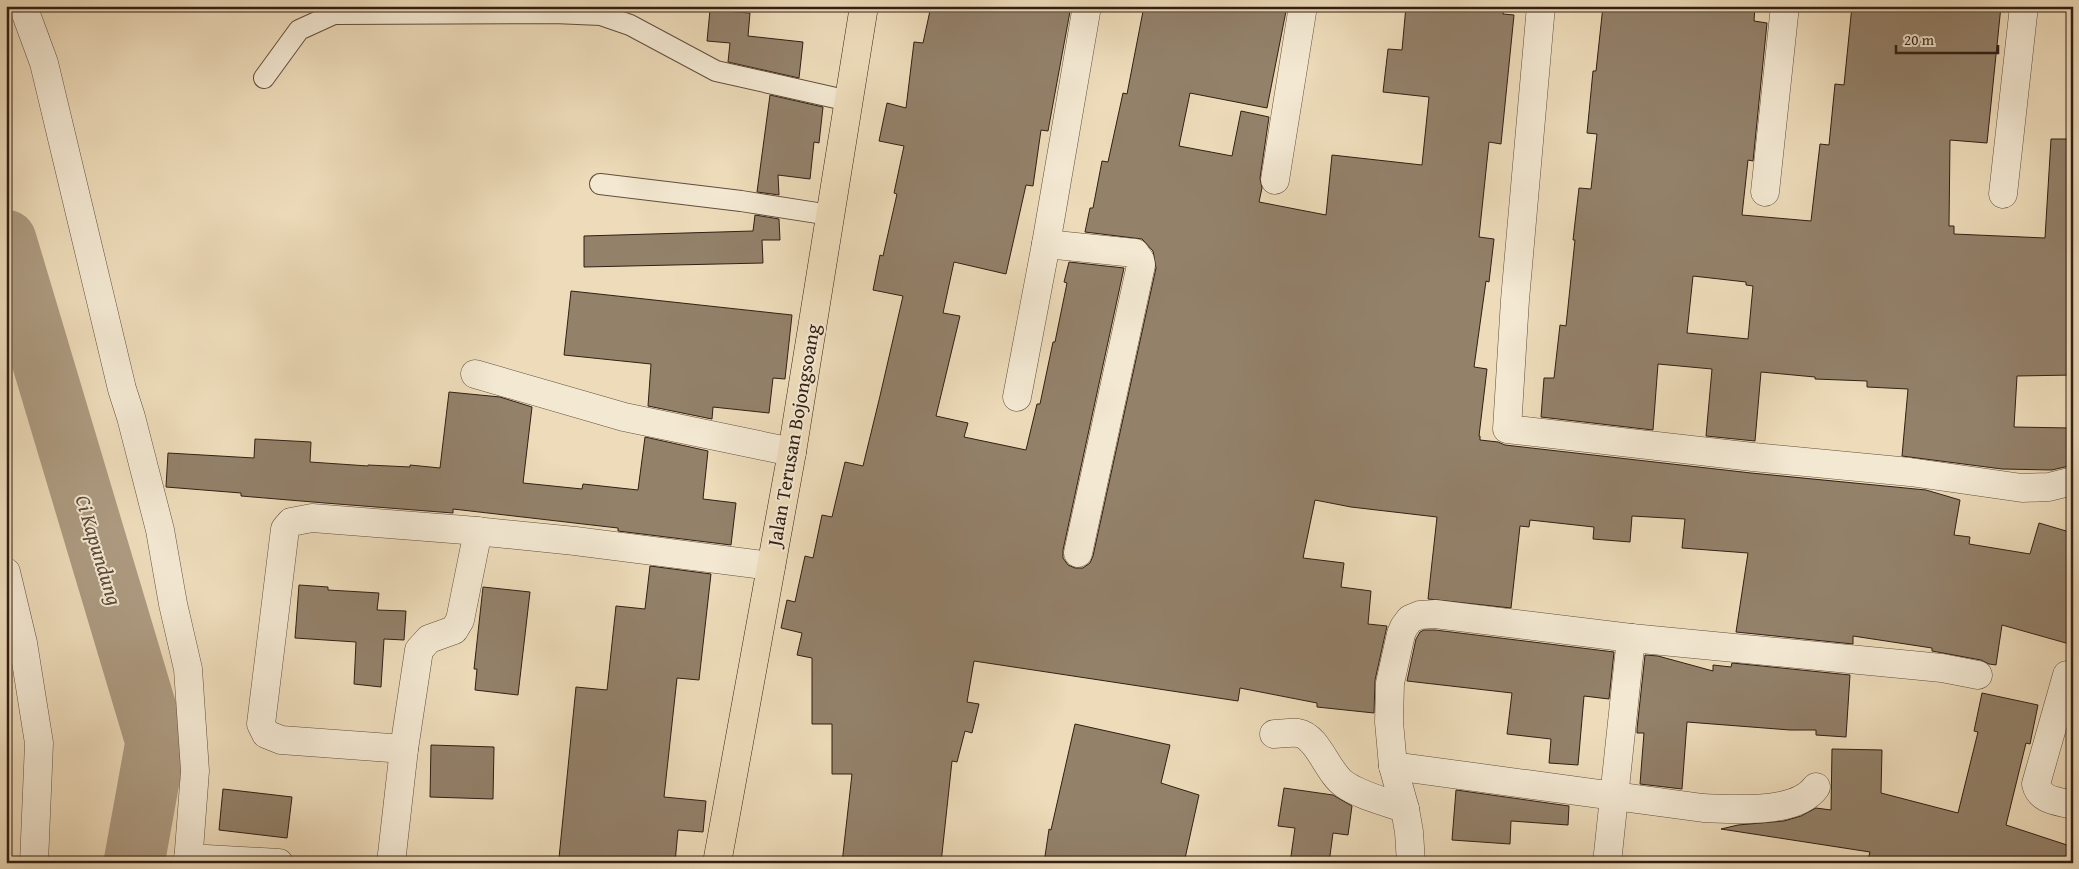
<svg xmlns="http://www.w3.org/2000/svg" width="2079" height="869" font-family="'Gentium Book Plus',serif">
	<rect width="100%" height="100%" fill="#eddbb9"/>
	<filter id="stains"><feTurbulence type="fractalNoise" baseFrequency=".004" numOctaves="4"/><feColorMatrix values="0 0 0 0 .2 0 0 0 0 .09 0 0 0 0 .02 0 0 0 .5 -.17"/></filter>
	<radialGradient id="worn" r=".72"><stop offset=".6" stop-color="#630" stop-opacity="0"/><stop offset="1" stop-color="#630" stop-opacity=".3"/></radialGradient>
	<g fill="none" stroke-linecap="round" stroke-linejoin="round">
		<polyline stroke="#ad9b81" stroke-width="61" points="6,240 156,742 134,863"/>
	</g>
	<g fill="#93816a" stroke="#321f14" fill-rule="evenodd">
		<polygon points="931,6 1071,6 1048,131 1041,130 1033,186 1026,185 1006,274 954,262 943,313 960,316 936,416 968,423 964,437 1026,450 1037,404 1040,404 1053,342 1055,342 1067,283 1064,282 1069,262 1124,268 1063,550 1063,558 1068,565 1075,568 1083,568 1090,563 1093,556 1156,268 1153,251 1142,239 1085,232 1090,208 1093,208 1102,161 1108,162 1123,93 1127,94 1144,6 1287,6 1267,108 1190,93 1179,146 1232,156 1241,111 1269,117 1260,178 1262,188 1259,202 1326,215 1332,155 1422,165 1429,97 1383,92 1388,49 1402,50 1406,6 1504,6 1503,14 1514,15 1501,144 1489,142 1479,237 1494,239 1489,282 1486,281 1474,367 1487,369 1479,436 1480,436 1480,440 1498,442 1505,445 1751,473 1926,490 1960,500 1954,535 1970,537 1969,544 2030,554 2039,523 2073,533 2073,645 2002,625 1996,665 1989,664 1981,660 1932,651 1932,648 1853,636 1853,644 1736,632 1748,553 1682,548 1685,519 1632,516 1630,542 1593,539 1594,527 1530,520 1529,527 1520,526 1511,608 1428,599 1437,517 1351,507 1315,500 1303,558 1344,563 1341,587 1371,591 1368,624 1387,626 1375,680 1374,713 1317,707 1317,703 1240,688 1238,701 974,661 967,702 979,704 972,733 965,731 957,762 952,761 941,863 842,863 852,774 832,774 832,724 812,724 812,658 797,655 802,633 781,628 787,600 795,602 805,556 813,558 822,515 832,517 845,462 863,466 880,396 903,296 873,290 880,255 883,256 897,194 894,193 904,146 879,141 887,103 906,108 914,42 923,43"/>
		<path d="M1603 6H1755L1754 21 1767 23 1753 161 1748 160 1742 215 1811 221 1820 144 1829 145 1835 84 1844 85 1852 6H2001L1987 143 1950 140 1949 226H1954V234L2045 238 2051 139H2073V375L2017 376 2014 427 2070 428 2069 466 2052 470 2002 469 1902 456 1908 389 1867 387V381L1815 379V377L1761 372 1755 441 1706 436 1712 369 1658 364 1653 430 1541 417 1544 378H1554L1560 325 1566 326 1575 240H1573L1579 188 1591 189 1597 134 1587 133 1593 71H1596ZM1693 276 1746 282V285L1753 286 1748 339 1687 333Z"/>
		<polygon points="710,10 750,13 748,36 803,42 799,78 728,62 730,43 707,41"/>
		<polygon points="770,95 823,107 819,143 814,142 810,179 778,175 779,195 757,192"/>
		<polygon points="755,215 779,219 780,240 762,240 763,263 584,267 584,236 753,231"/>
		<polygon points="571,291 792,315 785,379 773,378 769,413 713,407 712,419 648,406 651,364 564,355"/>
		<polygon points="449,392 500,397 532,407 523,483 582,489 583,484 638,490 645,437 708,451 703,499 736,503 731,545 618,531 618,528 453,509 453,513 325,503 241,496 241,493 166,487 168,453 254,458 255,439 311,442 310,462 368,466 368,465 410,467 410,465 440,468"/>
		<polygon points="650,566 711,574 699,680 677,678 664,797 706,801 703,832 678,830 675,863 616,863 559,858 576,687 607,690 616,606 645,609"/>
		<polygon points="299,585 328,587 328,590 379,593 377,610 406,611 404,640 384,639 381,687 354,684 356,642 295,638"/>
		<polygon points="483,587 530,592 518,695 475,690 477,669 474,669"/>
		<polygon points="1424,630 1435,630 1614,652 1609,699 1584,696 1578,765 1549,763 1551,739 1507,734 1512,693 1407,681 1416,639 1420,632"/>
		<polygon points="1645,655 1658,656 1713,671 1713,665 1731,667 1732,663 1850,675 1846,737 1816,735 1816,730 1790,730 1687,722 1682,789 1640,784 1644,733 1637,733 1637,729"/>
		<polygon points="1982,693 2038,705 2030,744 2026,743 2006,825 2073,847 2073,863 1867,863 1870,852 1721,829 1738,825 1784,821 1801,816 1816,808 1831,810 1832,749 1882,750 1881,793 1958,813 1978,732 1974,731"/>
		<polygon points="1075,724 1170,745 1161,783 1199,795 1184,863 1044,863 1049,829 1051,830"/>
		<polygon points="431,745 494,747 493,799 430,797"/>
		<polygon points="1284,788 1333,795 1352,806 1348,835 1333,833 1329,863 1290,863 1295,828 1278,826"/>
		<polygon points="223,789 292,797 287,838 219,830"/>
		<polygon points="1456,790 1569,806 1568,825 1511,821 1510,844 1452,840"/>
	</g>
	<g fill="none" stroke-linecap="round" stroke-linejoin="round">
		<defs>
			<g id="lane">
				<polyline points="264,78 299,30 334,14 554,13 601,15 630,25 716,71 849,101"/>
				<polyline points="600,184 741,201 830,215"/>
			</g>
			<g id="street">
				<polyline points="23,6 44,63 122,389 131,417 160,530 173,604 188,669 195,771 188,863"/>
				<polyline points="1541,6 1515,300 1507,429 1753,457 1910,472 2022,488 2049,487 2073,481"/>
				<polyline points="1275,180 1303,6"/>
				<polyline points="1765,192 1785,6"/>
				<polyline points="2003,194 2024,6"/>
				<polyline points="1046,244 1135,253 1140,260 1141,265 1078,553"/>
				<polyline points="475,374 624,417 792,452"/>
				<polyline points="1017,397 1046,244 1087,6"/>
				<polyline points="6,572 23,643 39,743 34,863"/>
				<path d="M2067 675 2036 784C2040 801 2058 801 2073 805"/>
				<path d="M1274 734C1281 734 1290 732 1298 733 1318 736 1327 772 1344 784 1361 796 1385 801 1405 809"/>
				<polyline points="404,749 281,740 266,734 261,724 285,529 291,522 312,518 465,530 575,541 771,566"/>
				<path d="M1393 766 1703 808C1734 809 1796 815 1816 787"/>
				<polyline points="188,858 279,863"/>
				<polyline points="391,863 404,749 419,650 429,639 454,630 460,620 478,531"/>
				<polyline points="1411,863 1409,832 1405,809 1393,766 1389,722 1390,683 1401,634 1404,627 1410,619 1420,615 1435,614 1631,638"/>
				<polyline points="1607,863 1631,638 1942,668 1978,675"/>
			</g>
			<polyline id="primary" points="717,863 792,452 864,6"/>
		</defs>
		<use href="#lane" stroke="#614e3d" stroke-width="22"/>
		<use href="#street" stroke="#614e3d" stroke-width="29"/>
		<use href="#primary" stroke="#321f14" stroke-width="29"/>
		<use href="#lane" stroke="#f3e8d2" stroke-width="20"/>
		<use href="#street" stroke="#f3e8d2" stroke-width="28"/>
		<use href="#primary" stroke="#eddbb9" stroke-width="28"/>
	</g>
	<g text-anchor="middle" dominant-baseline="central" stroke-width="4" stroke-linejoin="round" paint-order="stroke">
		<g font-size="20" fill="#321f14" stroke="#f3e8d2">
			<text transform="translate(793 435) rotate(-80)">Jalan Terusan Bojongsoang</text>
		</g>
		<g font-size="21" font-style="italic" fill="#5d4a3a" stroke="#f3e8d2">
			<text transform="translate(99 550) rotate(73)">Ci Kapundung</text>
		</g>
	</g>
	<rect width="2079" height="869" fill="none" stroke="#eddbb9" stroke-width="25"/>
	<rect x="8" y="8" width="2064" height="854" fill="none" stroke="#321f14" stroke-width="2.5"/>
	<rect x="12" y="12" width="2054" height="844" fill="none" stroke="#321f14"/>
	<path d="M1896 45v8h102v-8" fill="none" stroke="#321f14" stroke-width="2.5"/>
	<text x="1904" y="45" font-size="15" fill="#321f14" stroke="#f3e8d2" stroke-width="4" paint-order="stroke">20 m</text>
	<rect width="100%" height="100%" filter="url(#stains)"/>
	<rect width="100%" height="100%" fill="url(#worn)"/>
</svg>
